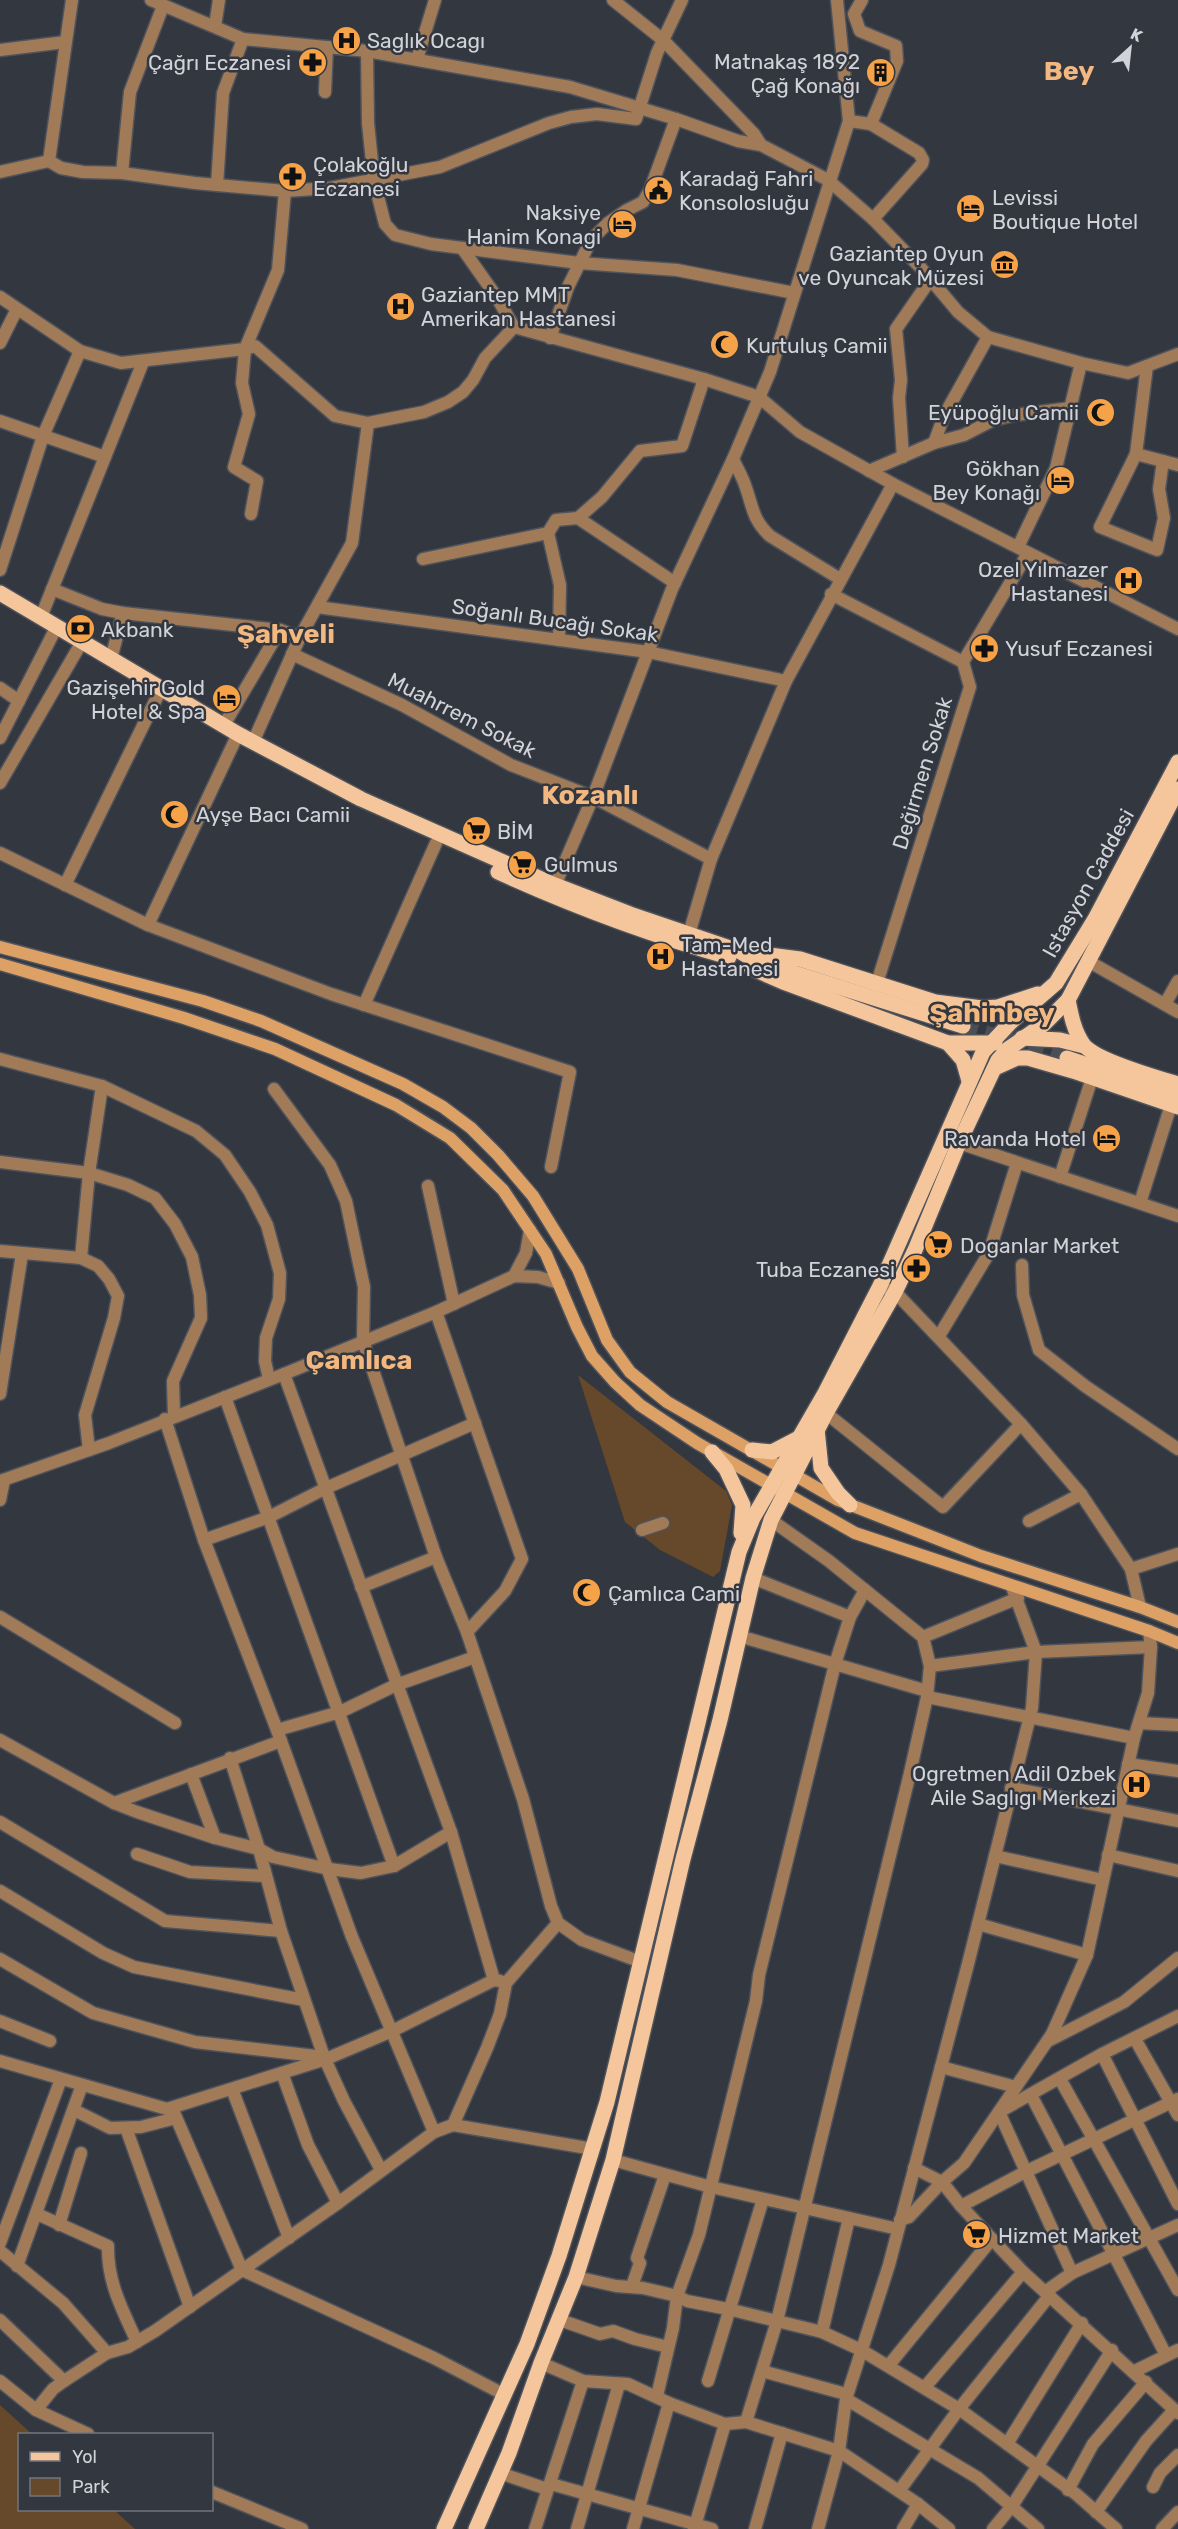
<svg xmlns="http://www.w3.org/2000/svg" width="1178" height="2529" font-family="Rubik,sans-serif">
	<rect width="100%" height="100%" fill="#333740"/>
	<g fill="#66482a">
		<polygon points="578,1375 726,1491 732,1505 720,1571 713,1577 660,1550 625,1522"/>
		<polygon points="0,2405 32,2434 20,2434 20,2510 114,2510 135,2529 0,2529"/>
	</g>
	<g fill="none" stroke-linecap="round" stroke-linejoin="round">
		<polyline stroke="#4b4e57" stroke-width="15" stroke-dasharray="15 8" stroke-linecap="butt" points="963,1026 1067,1058"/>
		<defs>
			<g id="minor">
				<polyline points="151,0 243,39 367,51 570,87 676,119 738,141 761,145 828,180"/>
				<polyline points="613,0 663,40 754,134 761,145"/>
				<polyline points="215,26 219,0"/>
				<polyline points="0,50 65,42"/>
				<polyline points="367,51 368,123 374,181 385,224 395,235 431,244 579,263 677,270 794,293"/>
				<polyline points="417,59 435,0"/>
				<polyline points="325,92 327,47"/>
				<polyline points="849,121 871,124 897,61 896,46 860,31 854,14 862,0"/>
				<polyline points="871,124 919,153 923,160 922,164 873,219"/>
				<polyline points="49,161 72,0"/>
				<polyline points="0,172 49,161 61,168 83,172 122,173 195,183 285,191 330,188 440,167 549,123 571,117 597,114 636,119 657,53 682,0"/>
				<polyline points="122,173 130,92 163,6"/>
				<polyline points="217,185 223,93 243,39"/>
				<polyline points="462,248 496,296 514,327 704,379 759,397 800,432 893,484 1178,629"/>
				<polyline points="0,297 80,351 121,363 245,349 278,270 285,191"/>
				<polyline points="550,338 568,287 591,240 608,223 627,210 643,202 650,190 676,119"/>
				<polyline points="0,343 17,309"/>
				<polyline points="1147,366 1136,454 1100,527 1157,550 1164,518 1159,489 1163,461"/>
				<polyline points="0,421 105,457"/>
				<polyline points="934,443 944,416 988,337"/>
				<polyline points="1136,454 1178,465"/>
				<polyline points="903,457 899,398 901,380 896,329 930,280"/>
				<path d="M733 459C737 468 742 476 745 485 753 507 752 519 770 536L840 579"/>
				<polyline points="869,471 934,443 964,435 993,420 1015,415 1071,408"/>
				<polyline points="251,514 257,481 234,467 249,414 242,383 245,349 255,346 335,416 368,423 424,412 448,402 463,392 473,380 485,358 514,327"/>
				<polyline points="578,518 675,583"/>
				<polyline points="548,533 560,585 559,640"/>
				<polyline points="1018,547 1056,468 1081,363"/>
				<polyline points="423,559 548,533 556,520 578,518 602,497 640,451 682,446 704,379"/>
				<polyline points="0,570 43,436 80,351"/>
				<polyline points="52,589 102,609 123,613 280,630 300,637"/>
				<polyline points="831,594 963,662"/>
				<polyline points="317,607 648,652 786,681"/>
				<polyline points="41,617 143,362"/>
				<polyline points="292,654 402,705 511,765 593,797 711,859"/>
				<polyline points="111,659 123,613"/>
				<polyline points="0,688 19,701"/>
				<polyline points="224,725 280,630"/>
				<polyline points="253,742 300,637 352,543 368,423"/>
				<polyline points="0,853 148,925 331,994 570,1072 551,1167"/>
				<polyline points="65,885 162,687"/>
				<polyline points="148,925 238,734"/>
				<polyline points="689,934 711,859 786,681 893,484"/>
				<polyline points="1088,961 1178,1012"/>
				<polyline points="877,983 970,687 963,662 1028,553"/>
				<polyline points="1165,1004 1178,981"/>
				<polyline points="364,1005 436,843"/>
				<polyline points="0,1059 102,1086 196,1131 225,1155 250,1192 267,1225 280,1273 279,1299 266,1338 265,1361 269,1379"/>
				<polyline points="274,1089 330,1165 346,1201 364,1287 363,1341 436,1557 467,1632 523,1799 551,1906 558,1923 582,1940 641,1962"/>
				<polyline points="959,1143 1178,1216"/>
				<polyline points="0,1162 89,1173 128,1185 155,1198 175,1224 192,1257 200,1295 201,1318 173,1381 174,1416"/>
				<polyline points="1060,1177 1092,1078"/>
				<polyline points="428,1186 454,1304"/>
				<polyline points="1140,1203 1171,1105"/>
				<polyline points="0,1251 81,1258 98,1266 109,1279 118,1296 114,1318 85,1415 89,1450"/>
				<polyline points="81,1258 89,1173 102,1086"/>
				<polyline points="1022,1265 1023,1295 1039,1350 1085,1386 1178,1449"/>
				<polyline points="889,1290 895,1292 1021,1424 1081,1494 1131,1569 1140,1607"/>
				<polyline points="436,1312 522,1559 505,1591 467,1632"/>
				<polyline points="939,1336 989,1253 1017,1163"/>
				<polyline points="284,1374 451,1832 494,1980"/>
				<polyline points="0,1394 22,1254"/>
				<polyline points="225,1397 394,1866"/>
				<polyline points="826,1413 943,1507 1021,1424"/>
				<polyline points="165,1419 204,1540 277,1730 352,1937 434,2132"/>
				<polyline points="1029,1521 1081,1494"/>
				<polyline points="642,1530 663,1523"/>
				<polyline points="204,1540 269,1517 326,1488 475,1423"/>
				<polyline points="1131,1569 1178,1554"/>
				<polyline points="753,1578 850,1617"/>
				<polyline points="361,1587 436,1557"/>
				<polyline points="0,1617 175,1723"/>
				<polyline points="739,1636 927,1691"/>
				<polyline points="923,1637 1018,1598"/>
				<polyline points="930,1666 1036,1652 1151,1647"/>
				<polyline points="927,1697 1134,1738"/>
				<polyline points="1139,1723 1178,1725"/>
				<polyline points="277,1730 340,1712 396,1685 475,1657"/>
				<polyline points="0,1740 114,1803 137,1812 215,1838 259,1849 273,1857 329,1869 361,1873 394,1866 451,1832"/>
				<polyline points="230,1758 259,1849 281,1931 324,2057 344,2101 381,2170"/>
				<polyline points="1128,1764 1178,1771"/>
				<polyline points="191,1774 215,1838"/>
				<polyline points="1011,1788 1178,1821"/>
				<polyline points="114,1803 281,1741"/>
				<polyline points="0,1822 165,1921 281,1931"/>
				<polyline points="137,1854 190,1872 266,1876"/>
				<polyline points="1108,1855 1178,1871"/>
				<polyline points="995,1856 1103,1880"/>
				<polyline points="0,1891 103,1953 134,1967 304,2000"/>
				<polyline points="978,1924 1087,1955"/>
				<polyline points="0,1959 93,2013 195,2042 324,2057"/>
				<polyline points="0,2021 50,2041"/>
				<polyline points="1135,2039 1178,2115"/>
				<polyline points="1048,2041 1124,2002 1178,1958"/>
				<polyline points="1102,2054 1178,2204"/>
				<polyline points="0,2061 167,2109 326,2059 392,2031 494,1980 500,1981"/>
				<polyline points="941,2067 1016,2087"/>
				<polyline points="282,2073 308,2145 338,2203"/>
				<polyline points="1060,2079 1178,2290"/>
				<polyline points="232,2089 289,2238"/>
				<polyline points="1031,2095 1166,2355"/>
				<polyline points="172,2108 242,2270 434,2358 505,2395"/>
				<polyline points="74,2110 110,2128 141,2127 176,2118"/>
				<polyline points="453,2125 593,2149"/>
				<polyline points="126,2128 190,2307"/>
				<polyline points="613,2160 711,2187 898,2229"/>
				<polyline points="914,2168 942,2182 961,2206 1023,2272 1178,2413"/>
				<polyline points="961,2206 1025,2172 1178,2099"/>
				<path d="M37 2214 108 2246C107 2282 123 2311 137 2342"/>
				<polyline points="900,2220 909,2217 942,2182 964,2163 1052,2034 1087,1955 1134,1738 1148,1693 1151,1647 1149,1631"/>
				<polyline points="59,2225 81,2153"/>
				<polyline points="0,2243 61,2079"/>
				<polyline points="0,2251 63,2303 107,2353"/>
				<polyline points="17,2266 82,2085"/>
				<polyline points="1072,2273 999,2112 1102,2054 1178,2016"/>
				<polyline points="576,2277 616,2286 643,2288 677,2296 687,2301 728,2309 822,2332 861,2350 959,2409 1076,2494 1116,2529"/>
				<polyline points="632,2286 640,2263 637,2258 665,2175"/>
				<polyline points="1045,2292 1072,2273 1178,2225"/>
				<polyline points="0,2320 64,2381"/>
				<polyline points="560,2320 600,2334 613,2331 635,2339 668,2347"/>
				<polyline points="822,2332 849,2218"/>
				<polyline points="541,2363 583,2381 628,2384 669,2403 725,2424 746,2422 839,2451 918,2504 949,2529"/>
				<polyline points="889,2365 992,2239"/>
				<polyline points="762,2371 846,2394 846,2399 978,2478 1038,2529"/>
				<polyline points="1135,2371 1178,2350"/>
				<polyline points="708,2381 763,2199"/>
				<polyline points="925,2387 1023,2272"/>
				<polyline points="657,2396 673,2328 677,2296 699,2235 756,2001 759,1975 835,1664 850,1617 865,1590"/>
				<polyline points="36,2410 53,2389 64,2381 107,2353 128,2347 155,2331 338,2203 434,2132 453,2125 487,2048 500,2014 506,1983 558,1923"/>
				<polyline points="746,2422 777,2321 910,1773 927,1697 930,1666 923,1637 829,1561 771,1520"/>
				<polyline points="1007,2444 1082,2323"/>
				<polyline points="500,2473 547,2489"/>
				<polyline points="551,2484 712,2529"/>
				<polyline points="1153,2487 1160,2473 1178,2455"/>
				<polyline points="1068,2490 1093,2444 1146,2382"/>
				<polyline points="899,2491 959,2409 1050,2295"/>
				<polyline points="1096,2512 1146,2441 1174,2410"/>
				<polyline points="535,2529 583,2381"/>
				<polyline points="577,2529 619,2384"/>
				<polyline points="633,2529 669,2403"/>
				<polyline points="694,2529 725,2424"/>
				<polyline points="755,2529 782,2433"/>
				<polyline points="818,2529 839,2451 846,2399 889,2265 968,1964 1032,1708 1036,1652 1012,1587"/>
				<polyline points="903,2529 918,2504"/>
				<polyline points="993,2529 1012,2506 1112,2350"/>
				<polyline points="1162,2529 1178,2512"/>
			</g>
			<g id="tertiary">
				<polyline points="828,180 873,219 921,268 958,312 988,337 1081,363 1128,373 1178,354"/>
				<polyline points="0,738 57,626"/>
				<polyline points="0,783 83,640"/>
				<polyline points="555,885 593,797 672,589 733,459 770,372 849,121 837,0"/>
				<polyline points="514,1276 526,1253 530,1230"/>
				<polyline points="0,1481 109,1443 284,1374 436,1312 514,1276 538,1277 559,1283"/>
				<polyline points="0,1500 4,1480"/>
				<polyline points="0,2381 36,2410 88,2434"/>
				<polyline points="212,2492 302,2529"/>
			</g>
			<g id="secondary">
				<polyline points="0,947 203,1001 261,1021 403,1084 443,1107 471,1128 498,1155 533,1196 578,1269 607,1340 630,1372 667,1402 838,1500 981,1556 1140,1607 1178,1622"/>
				<polyline points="0,964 184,1018 275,1049 396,1105 450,1138 503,1190 546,1254 577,1327 592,1356 615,1382 640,1405 697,1443 855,1533 1149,1631 1178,1643"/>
			</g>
			<g id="primary">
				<polyline points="0,593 238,734 361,799 555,885 630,914 739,951 756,961 963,1026"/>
				<path d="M498 872C573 906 650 935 729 957"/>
				<polyline points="753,953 800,959 935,1002 982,1008 998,1007 1038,994"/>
				<polyline points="751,968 783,982 948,1043 995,1043"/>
				<path d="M1068 1000C1071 1015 1074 1031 1083 1044 1094 1060 1158 1078 1178 1084"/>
				<polyline points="1022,1038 1060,1040 1084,1046"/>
				<polyline points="948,1043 963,1060 969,1081"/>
				<polyline points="1067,1058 1178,1095"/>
				<polyline points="995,1068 1017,1058 1028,1058 1073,1071 1178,1107"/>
				<polyline points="817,1429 821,1468 838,1493 850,1505"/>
				<polyline points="752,1450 772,1452 797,1439"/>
				<polyline points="712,1452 726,1469 743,1505 741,1533"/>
				<polyline points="444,2529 527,2344 559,2256 607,2102 739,1552 753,1518 825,1393 880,1286 983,1052 1011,1022 1056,983 1095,919 1178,762"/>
				<polyline points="476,2529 509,2453 541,2363 576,2277 613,2160 683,1859 720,1720 753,1578 771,1520 826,1413 895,1292 915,1250 959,1143 998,1060 1008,1049 1044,1024 1068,1000 1178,789"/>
			</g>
		</defs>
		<use href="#minor" stroke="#4f535c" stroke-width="15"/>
		<use href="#tertiary" stroke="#4f535c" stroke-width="15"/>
		<use href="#secondary" stroke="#4f535c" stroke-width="15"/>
		<use href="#primary" stroke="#4f535c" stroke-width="18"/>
		<use href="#minor" stroke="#a17b58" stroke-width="12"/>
		<use href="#tertiary" stroke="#a17b58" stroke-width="12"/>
		<use href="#secondary" stroke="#dda166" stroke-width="12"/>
		<use href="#primary" stroke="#f5c69b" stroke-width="15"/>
	</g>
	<defs>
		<symbol id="hospital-disc" viewBox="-11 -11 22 22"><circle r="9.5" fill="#f6a248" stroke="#333740"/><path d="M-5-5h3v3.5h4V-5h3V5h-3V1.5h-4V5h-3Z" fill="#111"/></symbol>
		<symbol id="pharmacy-disc" viewBox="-11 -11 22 22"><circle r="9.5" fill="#f6a248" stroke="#333740"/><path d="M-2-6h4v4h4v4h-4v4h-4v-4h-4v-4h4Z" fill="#111"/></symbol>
		<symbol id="building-disc" viewBox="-11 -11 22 22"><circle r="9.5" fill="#f6a248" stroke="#333740"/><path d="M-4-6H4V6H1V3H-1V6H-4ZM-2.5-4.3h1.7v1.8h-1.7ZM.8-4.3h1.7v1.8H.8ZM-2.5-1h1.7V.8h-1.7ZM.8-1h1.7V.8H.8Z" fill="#111"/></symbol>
		<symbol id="civic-disc" viewBox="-11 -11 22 22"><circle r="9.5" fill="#f6a248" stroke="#333740"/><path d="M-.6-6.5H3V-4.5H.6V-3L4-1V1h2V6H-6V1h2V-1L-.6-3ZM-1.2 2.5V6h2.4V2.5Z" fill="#111"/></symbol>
		<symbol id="hotel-disc" viewBox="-11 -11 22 22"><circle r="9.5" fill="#f6a248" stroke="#333740"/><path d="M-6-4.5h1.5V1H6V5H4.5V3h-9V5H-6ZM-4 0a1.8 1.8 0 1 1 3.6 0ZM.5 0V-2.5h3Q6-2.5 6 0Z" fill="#111"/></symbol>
		<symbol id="museum-disc" viewBox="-11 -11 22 22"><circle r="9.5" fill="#f6a248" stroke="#333740"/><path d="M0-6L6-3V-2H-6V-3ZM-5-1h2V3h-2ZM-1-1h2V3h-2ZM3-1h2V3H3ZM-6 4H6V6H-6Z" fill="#111"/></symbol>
		<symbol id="mosque-disc" viewBox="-11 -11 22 22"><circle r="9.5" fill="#f6a248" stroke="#333740"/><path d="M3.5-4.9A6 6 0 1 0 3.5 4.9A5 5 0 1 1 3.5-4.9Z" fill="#111"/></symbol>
		<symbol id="bank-disc" viewBox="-11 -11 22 22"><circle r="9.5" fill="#f6a248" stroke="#333740"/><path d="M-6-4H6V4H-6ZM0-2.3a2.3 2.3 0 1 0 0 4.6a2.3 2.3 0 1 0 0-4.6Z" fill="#111"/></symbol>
		<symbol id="supermarket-disc" viewBox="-11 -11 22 22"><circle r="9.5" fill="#f6a248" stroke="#333740"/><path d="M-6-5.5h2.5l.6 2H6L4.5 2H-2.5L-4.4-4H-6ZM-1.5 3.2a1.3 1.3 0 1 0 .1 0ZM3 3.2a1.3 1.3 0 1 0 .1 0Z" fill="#111"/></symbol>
	</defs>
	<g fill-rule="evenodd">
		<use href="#hospital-disc" x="330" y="24" width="33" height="33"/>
		<use href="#pharmacy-disc" x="296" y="46" width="33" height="33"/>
		<use href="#building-disc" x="864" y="56" width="33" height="33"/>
		<use href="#pharmacy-disc" x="276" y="160" width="33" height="33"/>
		<use href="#civic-disc" x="642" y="174" width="33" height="33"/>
		<use href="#hotel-disc" x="954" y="192" width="33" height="33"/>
		<use href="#hotel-disc" x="606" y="208" width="33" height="33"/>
		<use href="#museum-disc" x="988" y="248" width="33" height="33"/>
		<use href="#hospital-disc" x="384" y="290" width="33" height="33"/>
		<use href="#mosque-disc" x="708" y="328" width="33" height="33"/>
		<use href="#mosque-disc" x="1084" y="396" width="33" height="33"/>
		<use href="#hotel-disc" x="1044" y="464" width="33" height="33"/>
		<use href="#hospital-disc" x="1112" y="564" width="33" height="33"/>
		<use href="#bank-disc" x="64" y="612" width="33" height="33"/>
		<use href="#pharmacy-disc" x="968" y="632" width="33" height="33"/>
		<use href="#hotel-disc" x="210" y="682" width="33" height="33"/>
		<use href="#mosque-disc" x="158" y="798" width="33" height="33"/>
		<use href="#supermarket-disc" x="460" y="814" width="33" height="33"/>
		<use href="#supermarket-disc" x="506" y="848" width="33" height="33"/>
		<use href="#hospital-disc" x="644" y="940" width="33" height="33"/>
		<use href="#hotel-disc" x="1090" y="1122" width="33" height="33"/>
		<use href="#supermarket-disc" x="922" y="1228" width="33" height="33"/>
		<use href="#pharmacy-disc" x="900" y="1252" width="33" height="33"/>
		<use href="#mosque-disc" x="570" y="1576" width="33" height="33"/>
		<use href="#hospital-disc" x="1120" y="1768" width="33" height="33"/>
		<use href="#supermarket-disc" x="960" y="2218" width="33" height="33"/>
	</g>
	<g text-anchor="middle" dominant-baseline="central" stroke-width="5" stroke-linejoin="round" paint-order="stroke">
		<g font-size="21" fill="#d1d3d9" stroke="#333740" text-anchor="start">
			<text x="367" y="40">Saglık Ocagı</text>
			<text x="860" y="61" text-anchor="end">Matnakaş 1892<tspan x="860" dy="24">Çağ Konağı</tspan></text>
			<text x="291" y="62" text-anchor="end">Çağrı Eczanesi</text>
			<text x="313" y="164">Çolakoğlu<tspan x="313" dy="24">Eczanesi</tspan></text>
			<text x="679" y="178">Karadağ Fahri<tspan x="679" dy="24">Konsolosluğu</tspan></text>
			<text x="992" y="197">Levissi<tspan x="992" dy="24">Boutique Hotel</tspan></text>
			<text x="601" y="212" text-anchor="end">Naksiye<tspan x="601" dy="24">Hanim Konagi</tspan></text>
			<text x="984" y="253" text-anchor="end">Gaziantep Oyun<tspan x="984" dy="24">ve Oyuncak Müzesi</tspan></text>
			<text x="421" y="294">Gaziantep MMT<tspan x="421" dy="24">Amerikan Hastanesi</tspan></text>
			<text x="746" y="345">Kurtuluş Camii</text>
			<text x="1079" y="412" text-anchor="end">Eyüpoğlu Camii</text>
			<text x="1040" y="468" text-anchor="end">Gökhan<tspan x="1040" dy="24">Bey Konağı</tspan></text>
			<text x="1108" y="569" text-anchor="end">Ozel Yılmazer<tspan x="1108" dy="24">Hastanesi</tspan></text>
			<text x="101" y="629">Akbank</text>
			<text x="1005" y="648">Yusuf Eczanesi</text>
			<text x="205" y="687" text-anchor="end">Gazişehir Gold<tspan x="205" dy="24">Hotel &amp; Spa</tspan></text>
			<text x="196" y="814">Ayşe Bacı Camii</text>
			<text x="497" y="831">BİM</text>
			<text x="544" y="864">Gulmus</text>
			<text x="681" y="944">Tam-Med<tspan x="681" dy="24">Hastanesi</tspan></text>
			<text x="1086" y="1138" text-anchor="end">Ravanda Hotel</text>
			<text x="960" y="1245">Doganlar Market</text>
			<text x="895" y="1269" text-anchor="end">Tuba Eczanesi</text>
			<text x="608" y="1593">Çamlıca Cami</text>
			<text x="1116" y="1773" text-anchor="end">Ogretmen Adil Ozbek<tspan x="1116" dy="24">Aile Saglıgı Merkezi</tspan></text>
			<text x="998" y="2235">Hizmet Market</text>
		</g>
		<g font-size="21" fill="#d1d3d9" stroke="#333740">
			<text transform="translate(555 620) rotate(8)">Soğanlı Bucağı Sokak</text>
			<text transform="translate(462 715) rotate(27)">Muahrrem Sokak</text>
			<text transform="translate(922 773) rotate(-73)">Değirmen Sokak</text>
			<text transform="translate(1088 883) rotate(-61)">Istasyon Caddesi</text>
		</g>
		<g font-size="27" font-weight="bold" fill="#f3b880" stroke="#333740">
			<text x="1069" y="71">Bey</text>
			<text x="286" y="634">Şahveli</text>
			<text x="590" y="795">Kozanlı</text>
			<text x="992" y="1013">Şahinbey</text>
			<text x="359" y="1360">Çamlıca</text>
		</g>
	</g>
	<rect x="18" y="2433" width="195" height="78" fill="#333740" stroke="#72757d" stroke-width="1.5"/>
	<rect x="30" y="2452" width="30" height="9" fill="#f5c69b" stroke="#72757d" stroke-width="1.5"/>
	<text x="72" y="2463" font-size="18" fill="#d1d3d9">Yol</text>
	<rect x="30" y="2478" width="30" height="18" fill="#66482a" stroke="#72757d" stroke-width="1.5"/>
	<text x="72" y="2493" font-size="18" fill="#d1d3d9">Park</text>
	<g transform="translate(1130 48) rotate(27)" stroke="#333740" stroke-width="4.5" paint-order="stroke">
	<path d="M0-4.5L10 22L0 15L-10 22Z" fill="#d1d3d9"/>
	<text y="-9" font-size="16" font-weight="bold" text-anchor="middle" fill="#d1d3d9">K</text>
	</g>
</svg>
